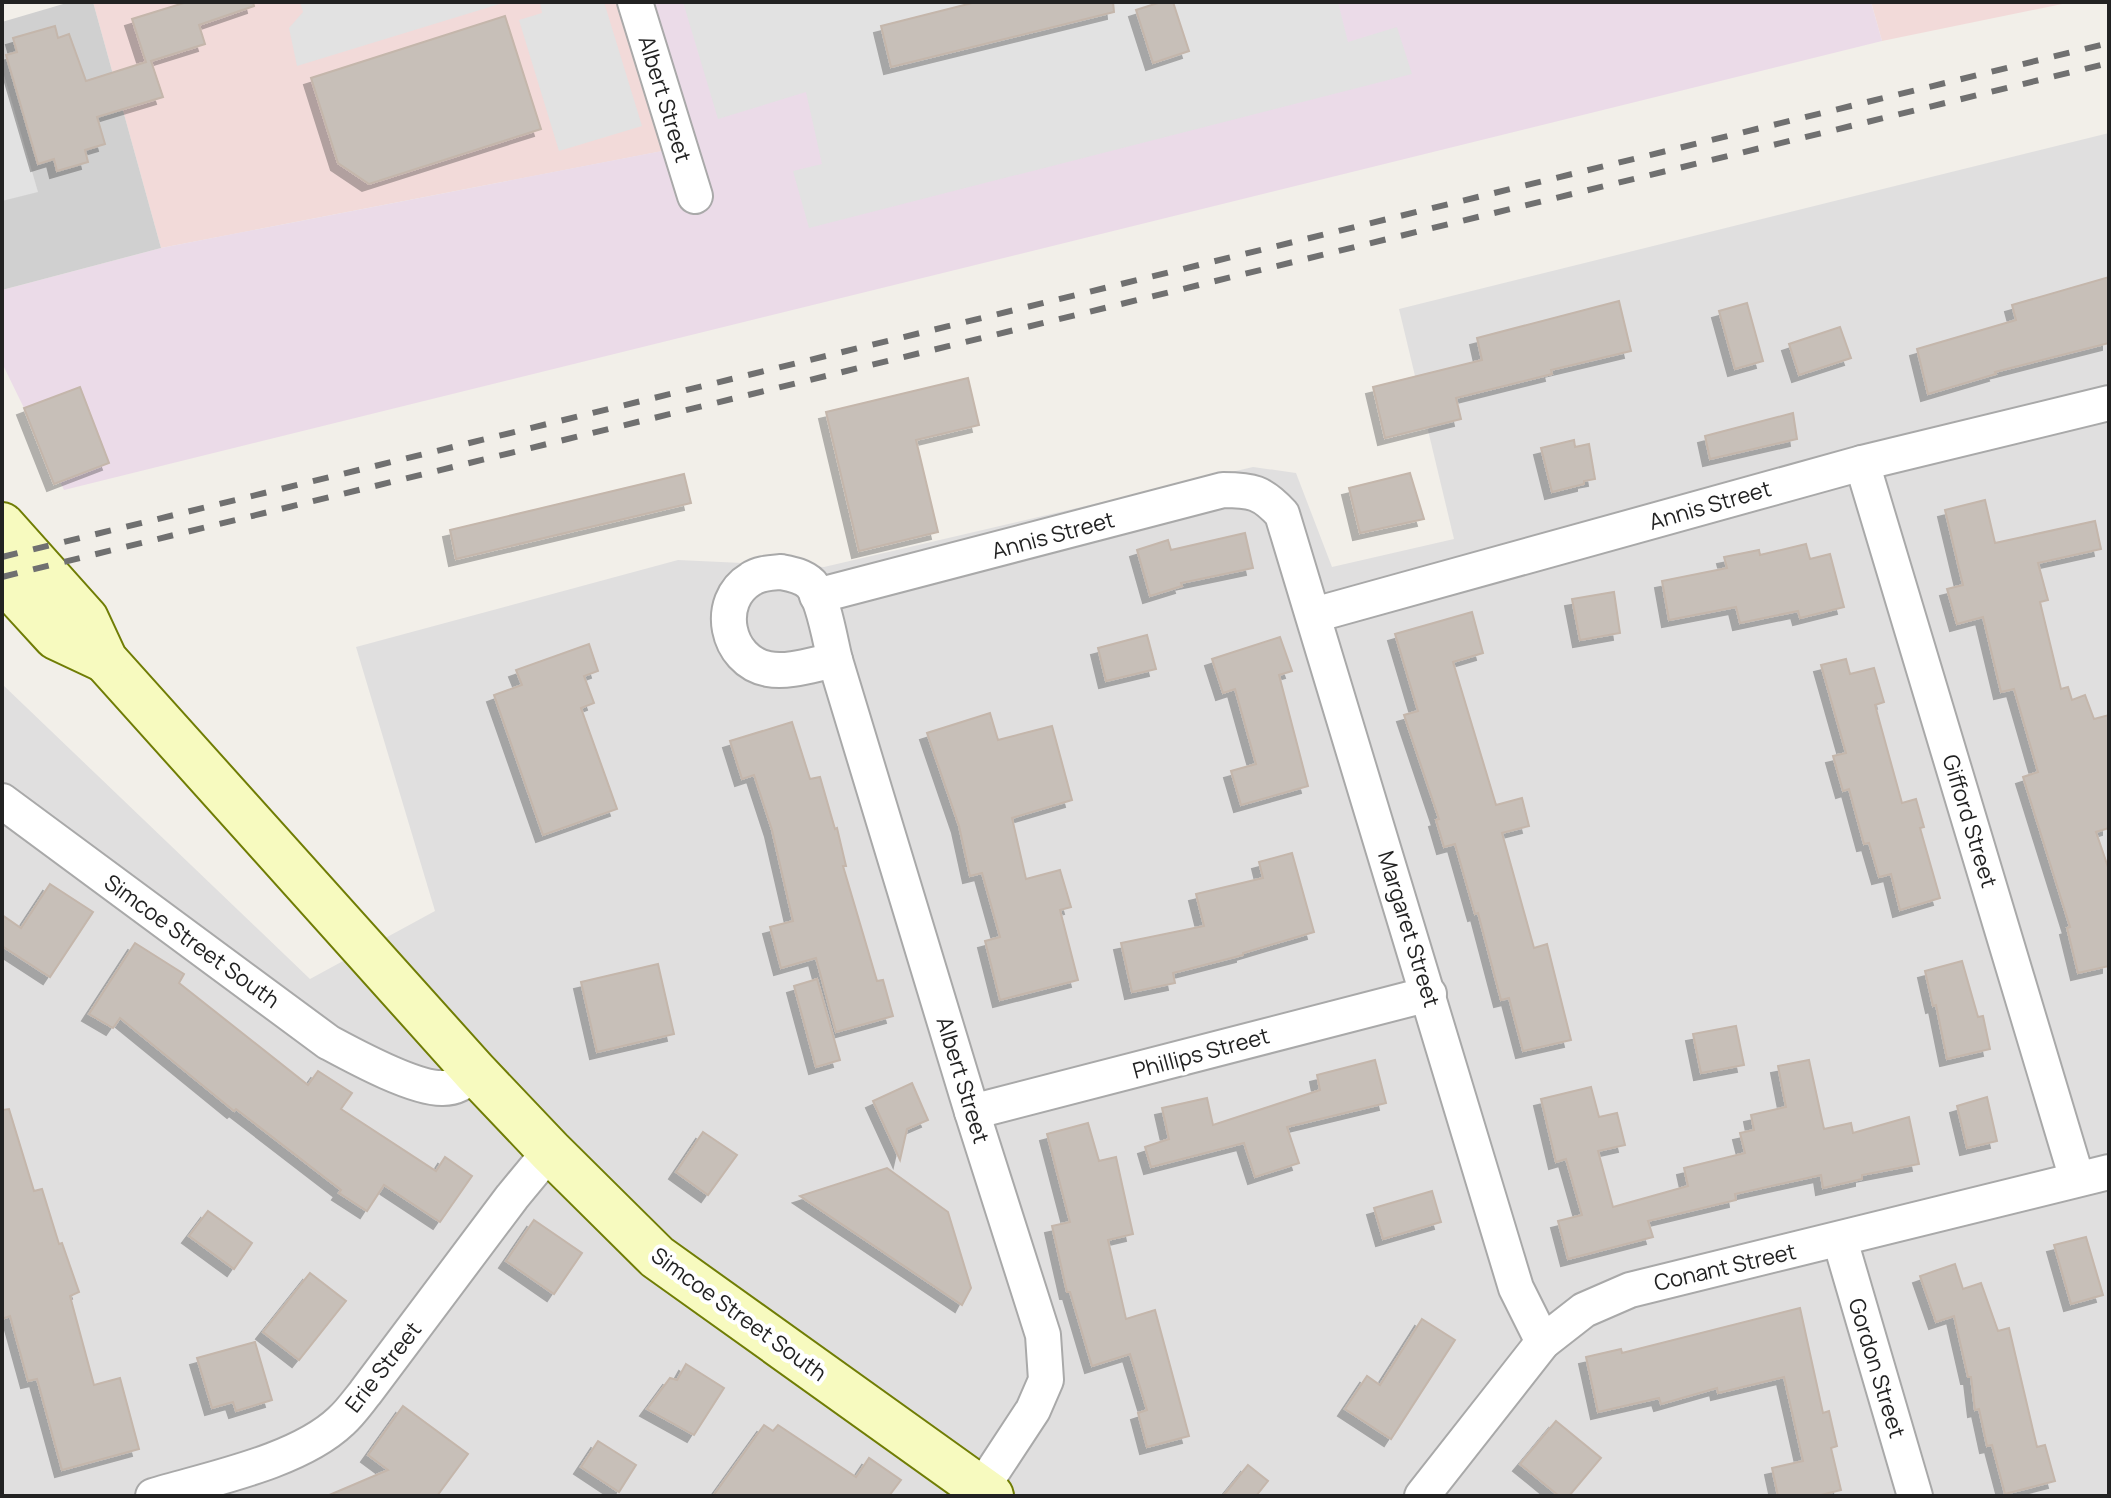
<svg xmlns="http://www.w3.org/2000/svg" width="2111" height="1498" font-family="Manrope,sans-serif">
	<defs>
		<filter id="shadow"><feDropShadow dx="-7" dy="7" stdDeviation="0" flood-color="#0004"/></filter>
	</defs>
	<rect width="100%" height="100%" fill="#f2efe9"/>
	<polygon fill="#e0dfdf" points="2109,133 2109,1496 2,1496 2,684 310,979 435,911 356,647 678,560 824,567 1253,467 1296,473 1332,567 1454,539 1399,309"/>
	<g fill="#f2dad9">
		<polygon points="93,2 625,2 668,150 161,248"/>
		<polygon points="1871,2 2072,2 1882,41"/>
	</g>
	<polygon fill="#ebdbe8" points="625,2 1871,2 1882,41 64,490 2,363 2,290 161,248 667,150"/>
	<polygon fill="#d0d0d0" points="70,2 93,2 161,248 2,290 2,22"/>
	<g fill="#e2e2e2">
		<polygon points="300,2 506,2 297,66 289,28 303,12"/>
		<polygon points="540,2 604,2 642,126 559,151 519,20 542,13"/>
		<polygon points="683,2 1338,2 1348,42 1397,27 1412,74 809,228 793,171 822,164 806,92 718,119"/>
		<polygon points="2,68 38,192 2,201"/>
	</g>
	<g fill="#c7bfb8" stroke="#c4b6ab" stroke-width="2" filter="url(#shadow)">
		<polygon points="187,2 253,2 254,6 199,25 205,44 151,61 163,97 97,117 105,144 85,150 88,162 57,171 54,159 38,164 6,55 17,52 13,38 55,26 58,38 69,34 86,81 146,62 132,19"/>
		<polygon points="976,2 1113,2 1114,12 891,67 881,26"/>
		<polygon points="1161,2 1173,2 1189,51 1153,63 1136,10"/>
		<polygon points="505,16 541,129 369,184 338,163 311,78"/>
		<polygon points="2109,277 2109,343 1995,372 1996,374 1928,394 1917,349 2016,320 2012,305"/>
		<polygon points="1619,301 1631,351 1551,370 1552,374 1456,398 1461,419 1385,438 1373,387 1482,360 1477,338"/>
		<polygon points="1747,303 1763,361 1735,369 1719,311"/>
		<polygon points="1840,327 1851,358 1799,375 1789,344"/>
		<polygon points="968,378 979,425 916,440 938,532 859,551 826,412"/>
		<polygon points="80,387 109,463 54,484 24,408"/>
		<polygon points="1793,413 1797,439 1710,459 1705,436"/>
		<polygon points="1574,440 1575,447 1589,444 1595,479 1584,481 1584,484 1552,492 1541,448"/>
		<polygon points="1410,473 1424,519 1360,533 1349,488"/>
		<polygon points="684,474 691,503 456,559 450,530"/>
		<polygon points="1985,500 1995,543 2095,521 2101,549 2038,563 2048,600 2040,602 2061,689 2068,687 2072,700 2085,695 2094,719 2109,715 2109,828 2096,832 2109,870 2109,966 2078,973 2067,928 2070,927 2023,777 2038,772 2014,689 2001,692 1983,617 1957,624 1947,589 1963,585 1945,510"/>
		<polygon points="1245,533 1253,568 1181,583 1182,586 1150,596 1137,550 1168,540 1171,550"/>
		<polygon points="1806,544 1810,559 1830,554 1844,607 1800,618 1798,611 1740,623 1736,607 1669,620 1662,581 1727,568 1724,557 1759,550 1760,555"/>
		<polygon points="1614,592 1620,633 1580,640 1572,599"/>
		<polygon points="1472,612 1483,653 1453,662 1496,805 1522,798 1529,826 1502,833 1534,948 1547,944 1571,1040 1523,1051 1509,998 1501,1000 1478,913 1475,914 1455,844 1444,847 1436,820 1439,819 1404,715 1418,711 1395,634"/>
		<polygon points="1147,635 1156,669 1106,681 1098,648"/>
		<polygon points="1280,637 1292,671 1279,675 1308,786 1241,805 1231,771 1256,764 1235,689 1223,693 1212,659"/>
		<polygon points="589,644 598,671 584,676 594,703 581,708 617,809 543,835 494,695 522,685 516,670"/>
		<polygon points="1846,659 1850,674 1874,668 1884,702 1875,705 1902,803 1916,799 1924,827 1920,828 1940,898 1900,910 1891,874 1879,877 1869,843 1864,844 1849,789 1843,791 1833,756 1846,753 1821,665"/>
		<polygon points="990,713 998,740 1052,726 1072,800 1012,818 1026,879 1060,870 1071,907 1060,910 1078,980 1000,1000 985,941 1000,937 982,873 970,876 959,826 927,733"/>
		<polygon points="792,722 810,779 820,777 835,829 837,828 846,866 843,866 877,981 883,980 893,1016 836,1032 816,958 781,968 770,927 793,921 772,830 754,775 742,779 730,741"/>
		<polygon points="1292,853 1314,932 1243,953 1243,955 1173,973 1175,983 1132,992 1121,943 1204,926 1196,894 1263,878 1259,862"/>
		<polygon points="50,884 93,912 50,977 2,946 2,915 21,928"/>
		<polygon points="135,943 184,974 179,983 308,1085 318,1071 352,1093 341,1109 436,1171 445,1157 472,1176 440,1222 384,1185 367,1211 339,1193 341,1190 236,1109 234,1111 120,1018 113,1028 89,1014"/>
		<polygon points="1962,961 1978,1017 1983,1016 1990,1049 1947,1059 1936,1005 1933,1006 1925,971"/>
		<polygon points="658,964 674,1034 597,1052 581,982"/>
		<polygon points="817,979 840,1060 816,1067 794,986"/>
		<polygon points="1736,1026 1744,1065 1701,1073 1693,1034"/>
		<polygon points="1375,1060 1386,1103 1287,1127 1299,1163 1255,1177 1244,1143 1151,1167 1145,1147 1169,1139 1162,1108 1207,1098 1213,1125 1320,1090 1317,1075"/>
		<polygon points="1809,1060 1824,1129 1851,1123 1853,1133 1909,1117 1919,1164 1862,1175 1862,1179 1823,1188 1821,1175 1735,1194 1736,1200 1648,1221 1653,1237 1568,1259 1558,1221 1582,1215 1566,1159 1556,1162 1541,1099 1591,1087 1599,1117 1617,1113 1625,1145 1598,1151 1613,1207 1688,1186 1684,1168 1745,1153 1740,1133 1754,1130 1751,1115 1786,1107 1778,1066"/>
		<polygon points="912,1083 928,1120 907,1129 900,1160 873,1101"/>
		<polygon points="1987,1097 1997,1141 1967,1148 1957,1106"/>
		<polygon points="9,1109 34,1191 42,1189 59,1244 62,1243 79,1292 70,1296 94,1385 120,1378 139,1449 62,1470 37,1379 28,1381 10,1316 2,1319 2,1110"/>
		<polygon points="1088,1123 1099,1161 1116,1157 1133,1234 1108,1240 1126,1319 1155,1310 1189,1436 1147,1447 1138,1413 1147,1410 1130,1354 1092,1366 1070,1292 1067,1292 1052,1226 1070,1222 1047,1134"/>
		<polygon points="703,1132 737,1155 708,1195 676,1172"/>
		<polygon points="887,1168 948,1212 971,1288 962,1305 800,1196"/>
		<polygon points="1432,1191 1441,1222 1383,1239 1374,1208"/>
		<polygon points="208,1211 252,1243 234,1269 189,1236"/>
		<polygon points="534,1220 582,1253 554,1294 506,1261"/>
		<polygon points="2086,1237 2103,1295 2071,1304 2054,1245"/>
		<polygon points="1955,1264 1963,1289 1981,1283 1998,1331 2009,1328 2037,1447 2045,1445 2055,1481 2005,1494 1992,1445 1987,1446 1979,1409 1975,1410 1971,1377 1968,1377 1954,1316 1936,1322 1920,1276"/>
		<polygon points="310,1273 346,1301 299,1360 263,1332"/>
		<polygon points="1800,1308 1823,1413 1829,1411 1837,1446 1831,1448 1841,1490 1817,1496 1778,1496 1772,1468 1803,1461 1784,1377 1718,1393 1717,1388 1661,1404 1659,1398 1598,1412 1586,1357 1621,1349 1622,1353"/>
		<polygon points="1422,1319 1455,1340 1391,1439 1345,1409 1367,1376 1380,1385"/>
		<polygon points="255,1342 272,1400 236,1411 233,1402 212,1408 197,1358"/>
		<polygon points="686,1364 724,1388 694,1435 647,1409 670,1378 677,1380"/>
		<polygon points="403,1406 468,1454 437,1496 327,1496 388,1470 368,1455"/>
		<polygon points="1556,1421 1601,1458 1569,1496 1559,1496 1520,1464"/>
		<polygon points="764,1425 773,1431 778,1425 856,1477 869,1458 901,1480 889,1496 713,1496"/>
		<polygon points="598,1441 636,1465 619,1492 581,1467"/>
		<polygon points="1248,1465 1268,1481 1256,1496 1223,1496"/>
	</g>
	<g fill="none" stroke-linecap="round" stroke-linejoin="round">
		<defs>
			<g id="street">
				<polyline points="635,2 695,196"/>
				<polyline points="1862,463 2077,1179"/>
				<path d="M781 572C791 574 803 576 811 584 824 599 830 641 835 660 814 664 789 673 768 669 726 661 714 601 751 579 760 573 771 573 781 572Z"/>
				<path d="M817 596 1223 490C1252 490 1262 492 1282 514L1516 1288 1543 1342"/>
				<polyline points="1314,615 1862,463 2109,403"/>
				<polyline points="835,660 972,1112 1043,1335 1046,1380 1033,1410 981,1489"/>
				<path d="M2 801 328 1042C354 1056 414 1089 443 1088 457 1088 466 1082 475 1072"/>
				<polyline points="972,1112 1429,994"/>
				<polyline points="1840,1240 1915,1496"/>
				<path d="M153 1496C209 1479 298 1462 341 1421 350 1413 357 1403 365 1393L512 1197 550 1151"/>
				<polyline points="1422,1496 1543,1342 1584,1310 1630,1290 2109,1172"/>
			</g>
			<g id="secondary">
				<polyline points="2,525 86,619 105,660 475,1072 550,1151 657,1257 991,1496"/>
				<polyline points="2,578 56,637 105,660"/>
			</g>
		</defs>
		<use href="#street" stroke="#a9a9a9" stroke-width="38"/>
		<use href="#secondary" stroke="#707d05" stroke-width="48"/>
		<use href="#street" stroke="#fff" stroke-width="34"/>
		<use href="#secondary" stroke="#f7fabf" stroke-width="44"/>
		<g stroke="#707070" stroke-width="6" stroke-dasharray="16 16" stroke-linecap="butt">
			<polyline points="2,557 2109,43"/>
			<polyline points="2,577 2109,63"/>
		</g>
	</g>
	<g text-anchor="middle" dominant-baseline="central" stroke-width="8" stroke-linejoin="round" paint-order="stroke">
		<g font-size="22" fill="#222" stroke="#fff">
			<text transform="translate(665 99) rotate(73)">Albert Street</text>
			<text transform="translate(1710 505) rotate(-16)">Annis Street</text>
			<text transform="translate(1053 535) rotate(-15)">Annis Street</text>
			<text transform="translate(1970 821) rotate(73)">Gifford Street</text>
			<text transform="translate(1409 929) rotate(73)">Margaret Street</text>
			<text transform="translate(192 941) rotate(36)">Simcoe Street South</text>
			<text transform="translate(1201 1053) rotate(-15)">Phillips Street</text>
			<text transform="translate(963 1080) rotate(73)">Albert Street</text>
			<text transform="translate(1725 1267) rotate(-13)">Conant Street</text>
			<text transform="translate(739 1314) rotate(36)">Simcoe Street South</text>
			<text transform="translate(383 1367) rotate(-52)">Erie Street</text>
			<text transform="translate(1877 1368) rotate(73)">Gordon Street</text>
		</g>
	</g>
	<rect width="2111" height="1498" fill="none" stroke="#222222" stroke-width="8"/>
</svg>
